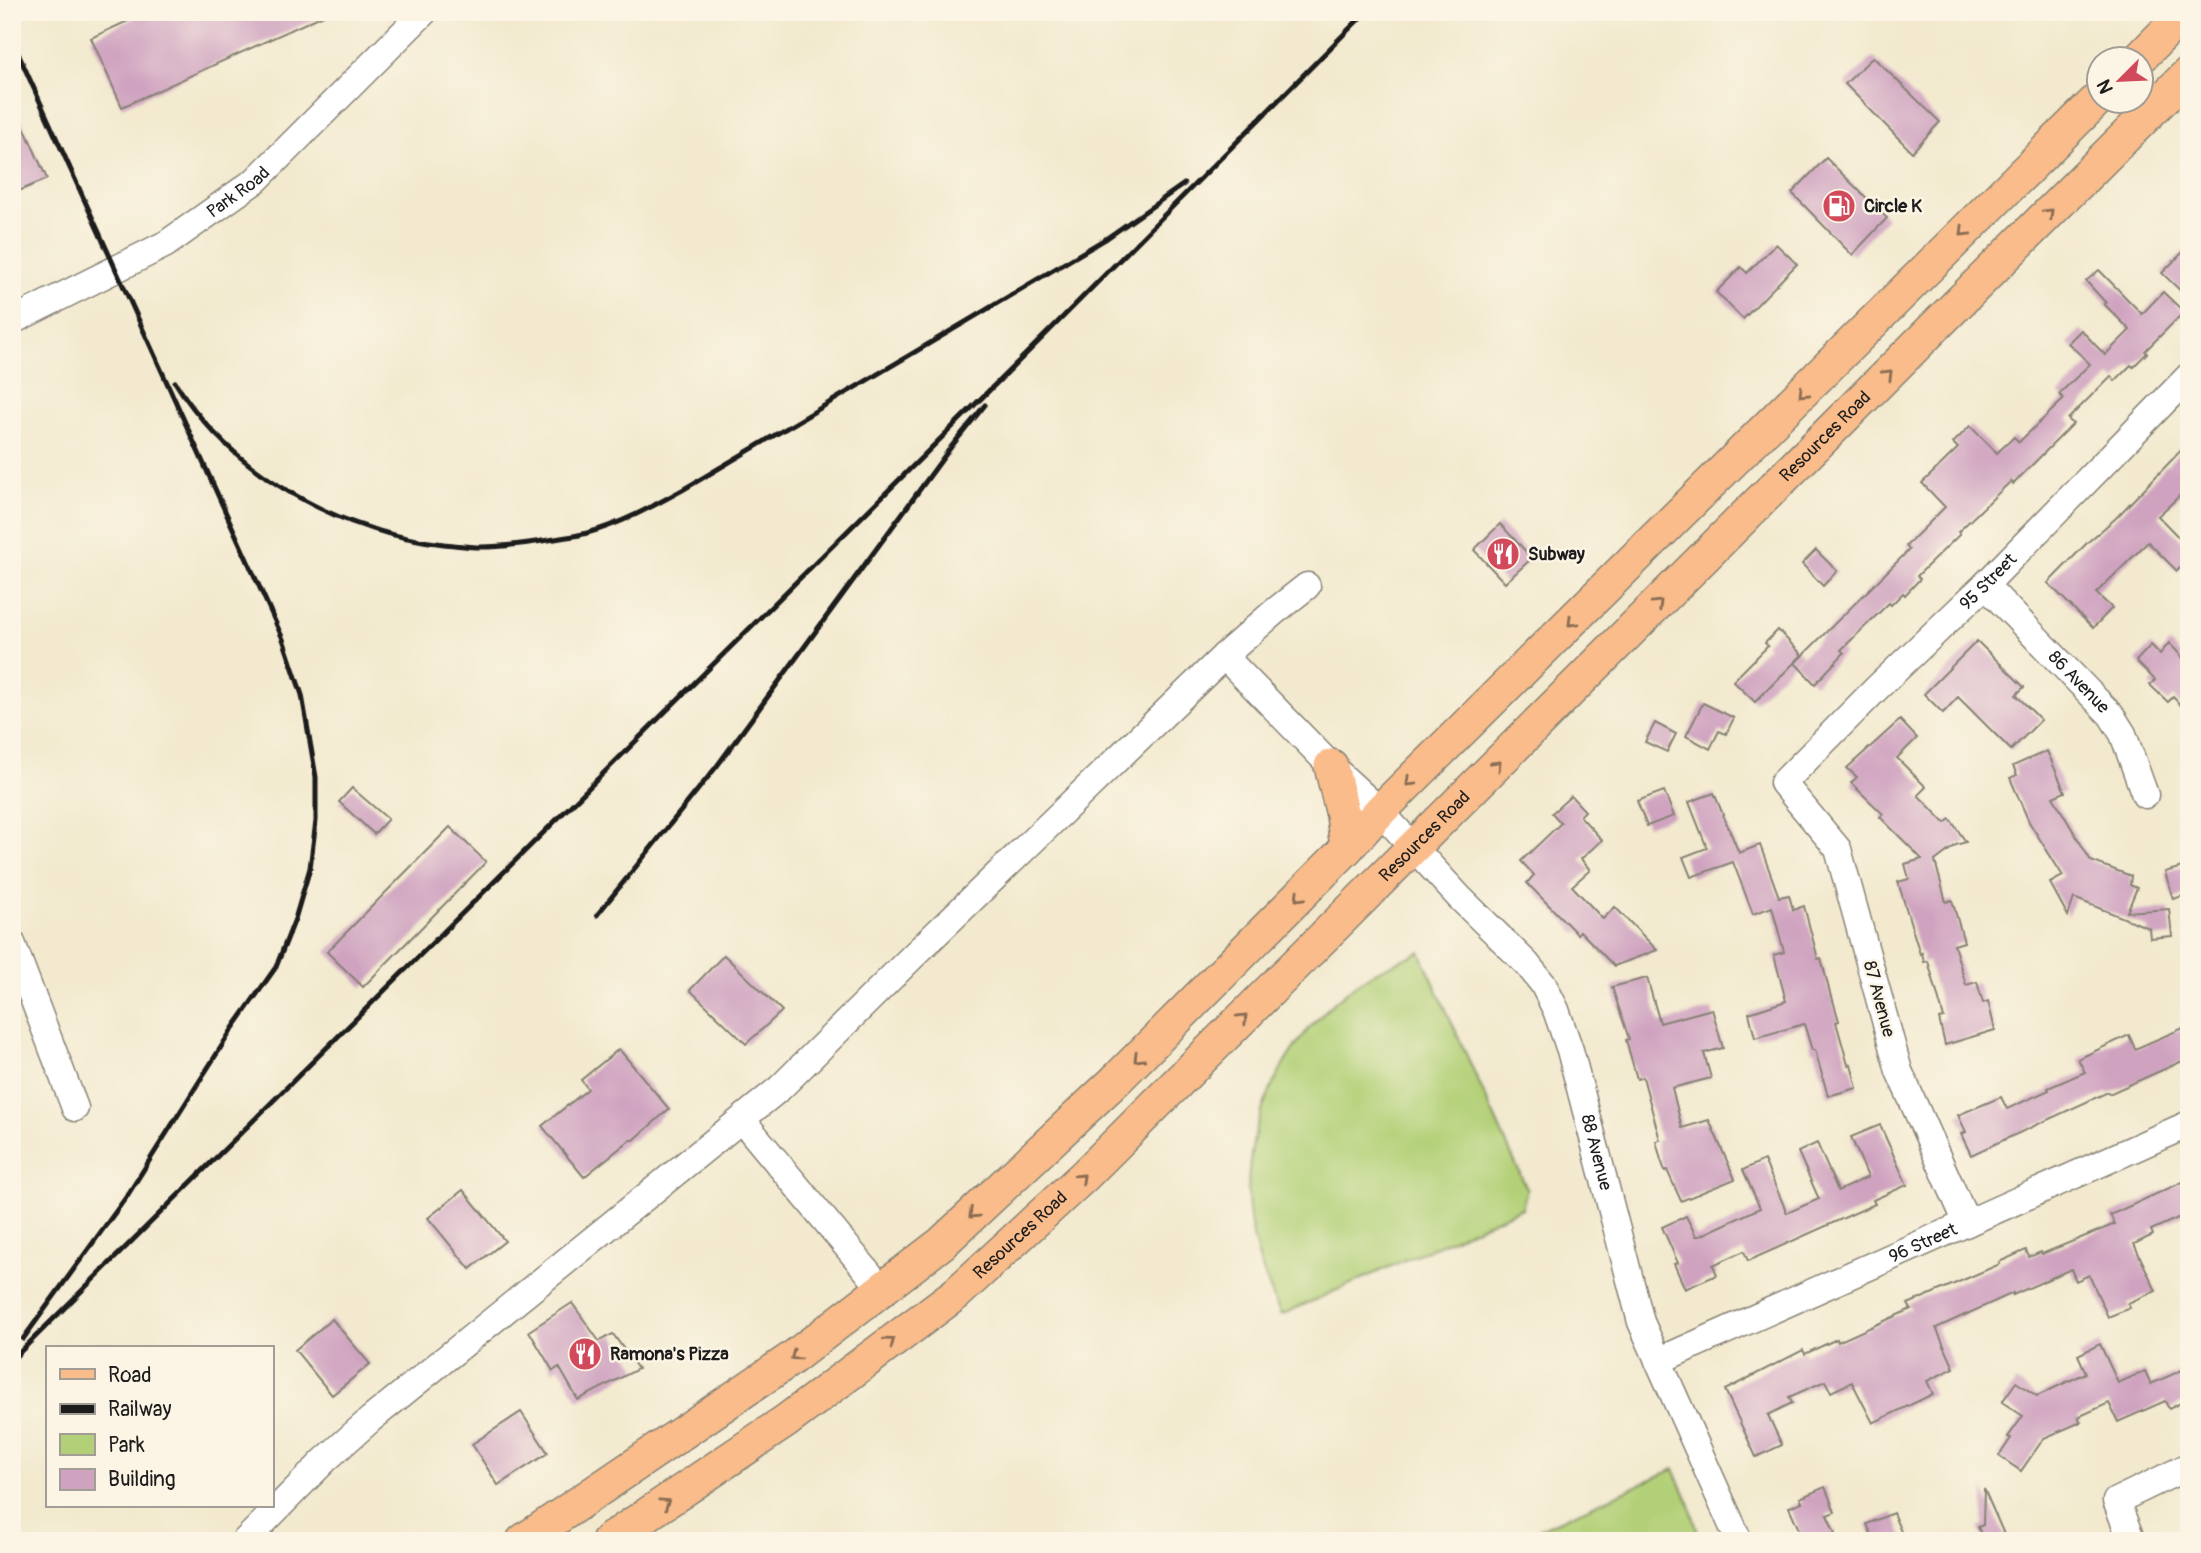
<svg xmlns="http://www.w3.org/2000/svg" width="2201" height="1553" font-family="Pangolin,sans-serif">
	<rect width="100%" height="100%" fill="#fcf5e5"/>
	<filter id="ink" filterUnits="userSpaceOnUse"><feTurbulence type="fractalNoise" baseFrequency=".0143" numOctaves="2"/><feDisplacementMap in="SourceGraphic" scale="14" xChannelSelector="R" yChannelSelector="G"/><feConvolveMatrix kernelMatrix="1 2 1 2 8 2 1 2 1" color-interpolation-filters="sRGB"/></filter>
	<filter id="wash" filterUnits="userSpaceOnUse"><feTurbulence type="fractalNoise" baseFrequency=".00686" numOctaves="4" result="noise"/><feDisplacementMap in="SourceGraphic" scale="28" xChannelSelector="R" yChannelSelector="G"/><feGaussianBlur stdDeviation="1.57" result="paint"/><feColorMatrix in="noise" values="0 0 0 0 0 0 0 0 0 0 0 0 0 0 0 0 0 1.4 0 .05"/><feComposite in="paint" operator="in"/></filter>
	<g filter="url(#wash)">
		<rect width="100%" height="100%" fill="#f2e9ce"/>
		<g fill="#b2d077" stroke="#67764a" stroke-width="2">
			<path d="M1420 952 1527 1189 1522 1208 1281 1315C1264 1277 1248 1235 1248 1192 1248 1105 1295 1025 1367 977 1383 966 1403 960 1420 952Z"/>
			<polygon points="1674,1469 1690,1505 1700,1541 1513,1541"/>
		</g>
		<g id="blocks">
			<g fill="#cfa3c0">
				<polygon points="147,12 330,12 122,107 91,38"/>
				<polygon points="1873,57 1940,122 1912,152 1845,84"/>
				<polygon points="12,100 47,179 12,194"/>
				<polygon points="1826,158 1887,218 1852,255 1792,193"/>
				<polygon points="1776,244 1797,264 1743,319 1716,292 1741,267 1747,273"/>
				<polygon points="2189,246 2189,299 2162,273"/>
				<polygon points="2099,270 2142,314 2163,292 2184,312 2145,351 2147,353 2133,367 2131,365 2115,381 2111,376 2068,419 2073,424 2013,484 2011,481 1958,532 1960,534 1917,576 1920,579 1905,595 1903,593 1891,605 1889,603 1841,650 1844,653 1815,684 1795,663 1909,550 1906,546 1945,507 1922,483 1958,448 1953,443 1970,426 1997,453 2014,437 2019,442 2064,399 2059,394 2090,364 2068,343 2081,330 2105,355 2130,330 2104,304 2106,303 2086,281"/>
				<polygon points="2189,442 2189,487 2158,516 2189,548 2189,559 2177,571 2148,542 2096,593 2112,608 2093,628 2048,583 2088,542 2116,518"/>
				<polygon points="1500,524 1532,558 1505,583 1474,550"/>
				<polygon points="1816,550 1837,571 1823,586 1802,564"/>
				<polygon points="1778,630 1802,655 1755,702 1733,681 1768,646 1765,643"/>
				<polygon points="1977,641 2024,687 2016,695 2041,720 2011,750 1958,697 1943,713 1924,694"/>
				<polygon points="2169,643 2189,664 2189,714 2173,697 2168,702 2150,685 2155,680 2136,661 2151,645 2160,654"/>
				<polygon points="1703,703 1734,718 1726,734 1719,731 1710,749 1686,736"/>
				<polygon points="1900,720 1917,738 1897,758 1926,787 1918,795 1945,823 1950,819 1966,842 1956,845 1935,861 1946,902 1952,900 1964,942 1954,945 1966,985 1977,982 1983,1003 1988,1001 1995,1030 1945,1045 1939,1019 1944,1018 1928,961 1924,962 1922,953 1920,954 1898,882 1909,879 1905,864 1922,859 1880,817 1883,814 1851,783 1857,777 1847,768"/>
				<polygon points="1655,723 1676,734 1667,752 1645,742"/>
				<polygon points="2047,751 2065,792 2053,797 2091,861 2131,876 2130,885 2137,888 2127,912 2169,909 2172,936 2150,938 2149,928 2074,898 2068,916 2050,883 2063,876 2029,822 2010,778 2017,775 2013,766"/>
				<polygon points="352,788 388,819 374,834 339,802"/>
				<polygon points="1664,791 1674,816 1647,826 1637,801"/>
				<polygon points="1714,793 1739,853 1760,845 1779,897 1789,895 1793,910 1804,906 1818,959 1821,958 1831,997 1832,997 1839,1021 1836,1022 1848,1065 1851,1064 1857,1088 1828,1096 1815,1050 1812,1050 1804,1024 1755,1038 1749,1013 1786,1001 1774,955 1784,952 1772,907 1753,914 1733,862 1691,877 1683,857 1707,848 1689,802"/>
				<polygon points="1571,796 1585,811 1580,816 1602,840 1581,859 1590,870 1572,886 1603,919 1615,907 1657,950 1614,966 1580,931 1577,934 1527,883 1534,875 1521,861 1561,823 1552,813"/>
				<polygon points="450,827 486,862 363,987 327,952"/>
				<polygon points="2189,865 2189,894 2173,899 2165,872"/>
				<polygon points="724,955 782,1011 746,1044 690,990"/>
				<polygon points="1647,978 1660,1023 1712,1009 1723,1048 1704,1053 1711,1078 1672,1088 1682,1128 1709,1120 1735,1179 1681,1201 1667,1170 1665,1171 1661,1160 1656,1141 1660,1140 1643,1077 1637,1079 1626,1040 1629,1039 1612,987"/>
				<polygon points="2183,1028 2189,1042 2189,1058 2109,1094 2108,1092 1971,1155 1961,1134 1966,1132 1958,1115 2001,1097 2007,1109 2049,1090 2048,1088 2085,1072 2078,1059 2129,1035 2135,1049"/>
				<polygon points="619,1049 669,1109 634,1140 630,1140 584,1177 542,1126 588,1089 581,1080"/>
				<polygon points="1880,1125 1907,1185 1873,1200 1875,1204 1748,1261 1744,1251 1713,1265 1717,1275 1685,1289 1674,1264 1678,1263 1662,1227 1686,1216 1696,1236 1700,1236 1760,1208 1743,1170 1764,1160 1787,1213 1819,1199 1798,1152 1817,1143 1838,1191 1868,1177 1851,1137"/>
				<polygon points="2189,1179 2189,1213 2151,1230 2153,1235 2134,1244 2156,1291 2128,1303 2130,1308 2108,1317 2089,1275 2076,1281 2071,1269 2013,1295 2013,1293 1936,1328 1954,1368 1927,1381 1933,1394 1873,1423 1852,1382 1831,1392 1825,1381 1789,1397 1792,1403 1768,1415 1782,1445 1756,1457 1725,1390 1803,1350 1805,1354 1837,1339 1838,1342 1911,1309 1908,1304 2000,1264 1999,1262 2026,1250 2029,1257 2041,1252 2042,1254 2115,1224 2110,1215"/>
				<polygon points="463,1190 505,1241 470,1269 428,1218"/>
				<polygon points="572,1303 599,1341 613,1334 638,1369 578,1400 559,1367 553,1371 529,1331"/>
				<polygon points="332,1319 370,1364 332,1395 295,1350"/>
				<polygon points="2100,1344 2118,1383 2145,1371 2151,1384 2189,1367 2189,1399 2169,1409 2165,1401 2118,1422 2109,1403 2078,1417 2081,1422 2044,1438 2021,1471 1999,1456 2011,1438 2008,1437 2023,1416 2002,1402 2016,1382 2037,1396 2086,1373 2078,1355"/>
				<polygon points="521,1412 548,1453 498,1485 472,1444"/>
				<polygon points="1825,1487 1835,1512 1827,1515 1835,1533 1818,1541 1804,1541 1789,1507 1802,1502 1800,1498"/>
				<polygon points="1984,1489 2007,1541 1984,1541 1978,1527 1983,1525"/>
				<polygon points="1893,1513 1905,1541 1874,1541 1867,1524"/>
			</g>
		</g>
	</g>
	<g filter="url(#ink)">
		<use href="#blocks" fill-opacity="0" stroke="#878275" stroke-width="2"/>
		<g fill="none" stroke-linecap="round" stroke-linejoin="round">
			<defs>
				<g id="minor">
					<path id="s1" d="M12 321 166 244 256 180 424 12"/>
					<path id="s2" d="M1985 585 2111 715 2123 734 2145 795"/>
					<path id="s3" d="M1224 656 1331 766 1380 811 1459 897 1527 964 1543 984 1556 1010 1570 1050 1641 1322 1739 1541"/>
					<polyline points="12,943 75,1108"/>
					<polyline points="742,1120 882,1289"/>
					<path id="s4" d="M1967 1223 1899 1071 1838 849 1783 783 1877 688 1985 585 2189 376"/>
					<path id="s5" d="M1658 1361 2189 1124"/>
					<polyline points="245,1541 325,1460 371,1419 780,1088 913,956 1224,656 1274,612 1307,586"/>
					<polyline points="2132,1541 2116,1501 2189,1466"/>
				</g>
				<g id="major">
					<polyline points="2138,60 2185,12"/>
					<polyline points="1331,766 1343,815 1347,848"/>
					<polyline points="523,1541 791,1359 942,1243 1115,1081 1347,848 1380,811 2100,97"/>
					<path id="s6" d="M608 1541 786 1421 957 1293 1084 1176 2189 73"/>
				</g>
			</defs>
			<use href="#minor" stroke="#878275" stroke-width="29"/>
			<use href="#major" stroke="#878275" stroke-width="36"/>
			<use href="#minor" stroke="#fff" stroke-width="26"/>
			<use href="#major" stroke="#f9bc8a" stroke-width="33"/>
			<g stroke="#1c1c1c" stroke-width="5">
				<polyline points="12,40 283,639 302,695 316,777 316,821 310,868 295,919 276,967 233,1028 127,1196 23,1339"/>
				<path d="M175 382C232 474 338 532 444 544 456 545 469 547 481 547 506 547 531 543 555 539 566 537 577 536 587 533 621 524 653 506 684 489L1107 238 1184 184"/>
				<polyline points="597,915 717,766 951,447 985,405"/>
				<polyline points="12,1360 1042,338 1366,12"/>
			</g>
		</g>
		<defs><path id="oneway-chevron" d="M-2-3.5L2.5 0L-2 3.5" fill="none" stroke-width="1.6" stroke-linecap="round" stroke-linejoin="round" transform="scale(1.75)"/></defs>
		<g stroke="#8a6c53">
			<use href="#oneway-chevron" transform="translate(2049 213) rotate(-45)"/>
			<use href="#oneway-chevron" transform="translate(1964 232) rotate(135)"/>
			<use href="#oneway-chevron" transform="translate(1888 374) rotate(-45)"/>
			<use href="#oneway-chevron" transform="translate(1803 393) rotate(135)"/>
			<use href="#oneway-chevron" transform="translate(1658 604) rotate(-45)"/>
			<use href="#oneway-chevron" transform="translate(1572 622) rotate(135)"/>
			<use href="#oneway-chevron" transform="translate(1497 765) rotate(-45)"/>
			<use href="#oneway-chevron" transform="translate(1410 782) rotate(135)"/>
			<use href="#oneway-chevron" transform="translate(1299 897) rotate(135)"/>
			<use href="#oneway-chevron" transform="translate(1243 1018) rotate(-45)"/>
			<use href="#oneway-chevron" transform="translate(1138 1058) rotate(135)"/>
			<use href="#oneway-chevron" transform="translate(1081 1178) rotate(-43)"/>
			<use href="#oneway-chevron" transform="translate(973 1214) rotate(137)"/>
			<use href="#oneway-chevron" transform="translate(890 1342) rotate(-37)"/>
			<use href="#oneway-chevron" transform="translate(795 1356) rotate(143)"/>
			<use href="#oneway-chevron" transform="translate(665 1503) rotate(-34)"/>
		</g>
	</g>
	<defs>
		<symbol id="fuel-disc" viewBox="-11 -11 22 22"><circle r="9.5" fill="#d1495b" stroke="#fcf5e5"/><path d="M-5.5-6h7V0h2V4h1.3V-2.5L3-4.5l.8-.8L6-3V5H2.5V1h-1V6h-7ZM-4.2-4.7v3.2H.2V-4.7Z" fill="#fff"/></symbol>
		<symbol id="restaurant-disc" viewBox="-11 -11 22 22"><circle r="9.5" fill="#d1495b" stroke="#fcf5e5"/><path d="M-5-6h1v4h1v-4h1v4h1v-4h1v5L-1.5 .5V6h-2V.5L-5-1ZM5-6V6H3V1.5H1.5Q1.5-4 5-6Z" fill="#fff"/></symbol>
	</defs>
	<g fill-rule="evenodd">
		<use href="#fuel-disc" x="1820" y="187" width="38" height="38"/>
		<use href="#restaurant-disc" x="1484" y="535" width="38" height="38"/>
		<use href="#restaurant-disc" x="566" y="1335" width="38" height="38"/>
	</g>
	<g text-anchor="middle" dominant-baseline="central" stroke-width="5" stroke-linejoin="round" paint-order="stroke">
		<g font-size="18" fill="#1c1c1c" stroke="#fcf5e5">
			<text stroke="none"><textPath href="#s1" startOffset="261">Park Road</textPath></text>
			<text stroke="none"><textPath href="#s6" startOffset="1648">Resources Road</textPath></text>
			<text stroke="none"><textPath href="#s4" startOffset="770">95 Street</textPath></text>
			<text stroke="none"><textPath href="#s2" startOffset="135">86 Avenue</textPath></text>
			<text stroke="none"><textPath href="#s6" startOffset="1082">Resources Road</textPath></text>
			<text transform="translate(1879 999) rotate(75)">87 Avenue</text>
			<text stroke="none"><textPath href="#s3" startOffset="635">88 Avenue</textPath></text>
			<text stroke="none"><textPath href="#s6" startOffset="514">Resources Road</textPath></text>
			<text stroke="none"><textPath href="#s5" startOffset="290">96 Street</textPath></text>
		</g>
		<g font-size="18" font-weight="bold" fill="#1c1c1c" stroke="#fcf5e5" text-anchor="start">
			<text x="1864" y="206">Circle K</text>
			<text x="1528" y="554">Subway</text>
			<text x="610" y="1354">Ramona's Pizza</text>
		</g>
	</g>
	<rect width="2201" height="1553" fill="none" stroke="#fcf5e5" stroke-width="42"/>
	<rect x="46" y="1346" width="228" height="161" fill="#fcf5e5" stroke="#a29e95" stroke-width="2"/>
	<rect x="60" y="1369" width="35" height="10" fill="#f9bc8a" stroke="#a29e95" stroke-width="2"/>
	<text x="108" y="1382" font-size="21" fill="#1c1c1c">Road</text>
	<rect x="60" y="1404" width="35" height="10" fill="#1c1c1c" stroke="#a29e95" stroke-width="2"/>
	<text x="108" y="1416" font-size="21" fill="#1c1c1c">Railway</text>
	<rect x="60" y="1434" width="35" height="21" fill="#b2d077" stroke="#a29e95" stroke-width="2"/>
	<text x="108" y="1452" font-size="21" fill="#1c1c1c">Park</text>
	<rect x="60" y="1469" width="35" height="21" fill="#cfa3c0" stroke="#a29e95" stroke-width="2"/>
	<text x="108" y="1486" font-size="21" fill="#1c1c1c">Building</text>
	<g transform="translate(2120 80) rotate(246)"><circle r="33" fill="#fcf5e5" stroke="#a29e95" stroke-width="2"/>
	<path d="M0-5L12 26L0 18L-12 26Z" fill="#d1495b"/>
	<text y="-10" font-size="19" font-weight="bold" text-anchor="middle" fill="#1c1c1c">N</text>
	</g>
</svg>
